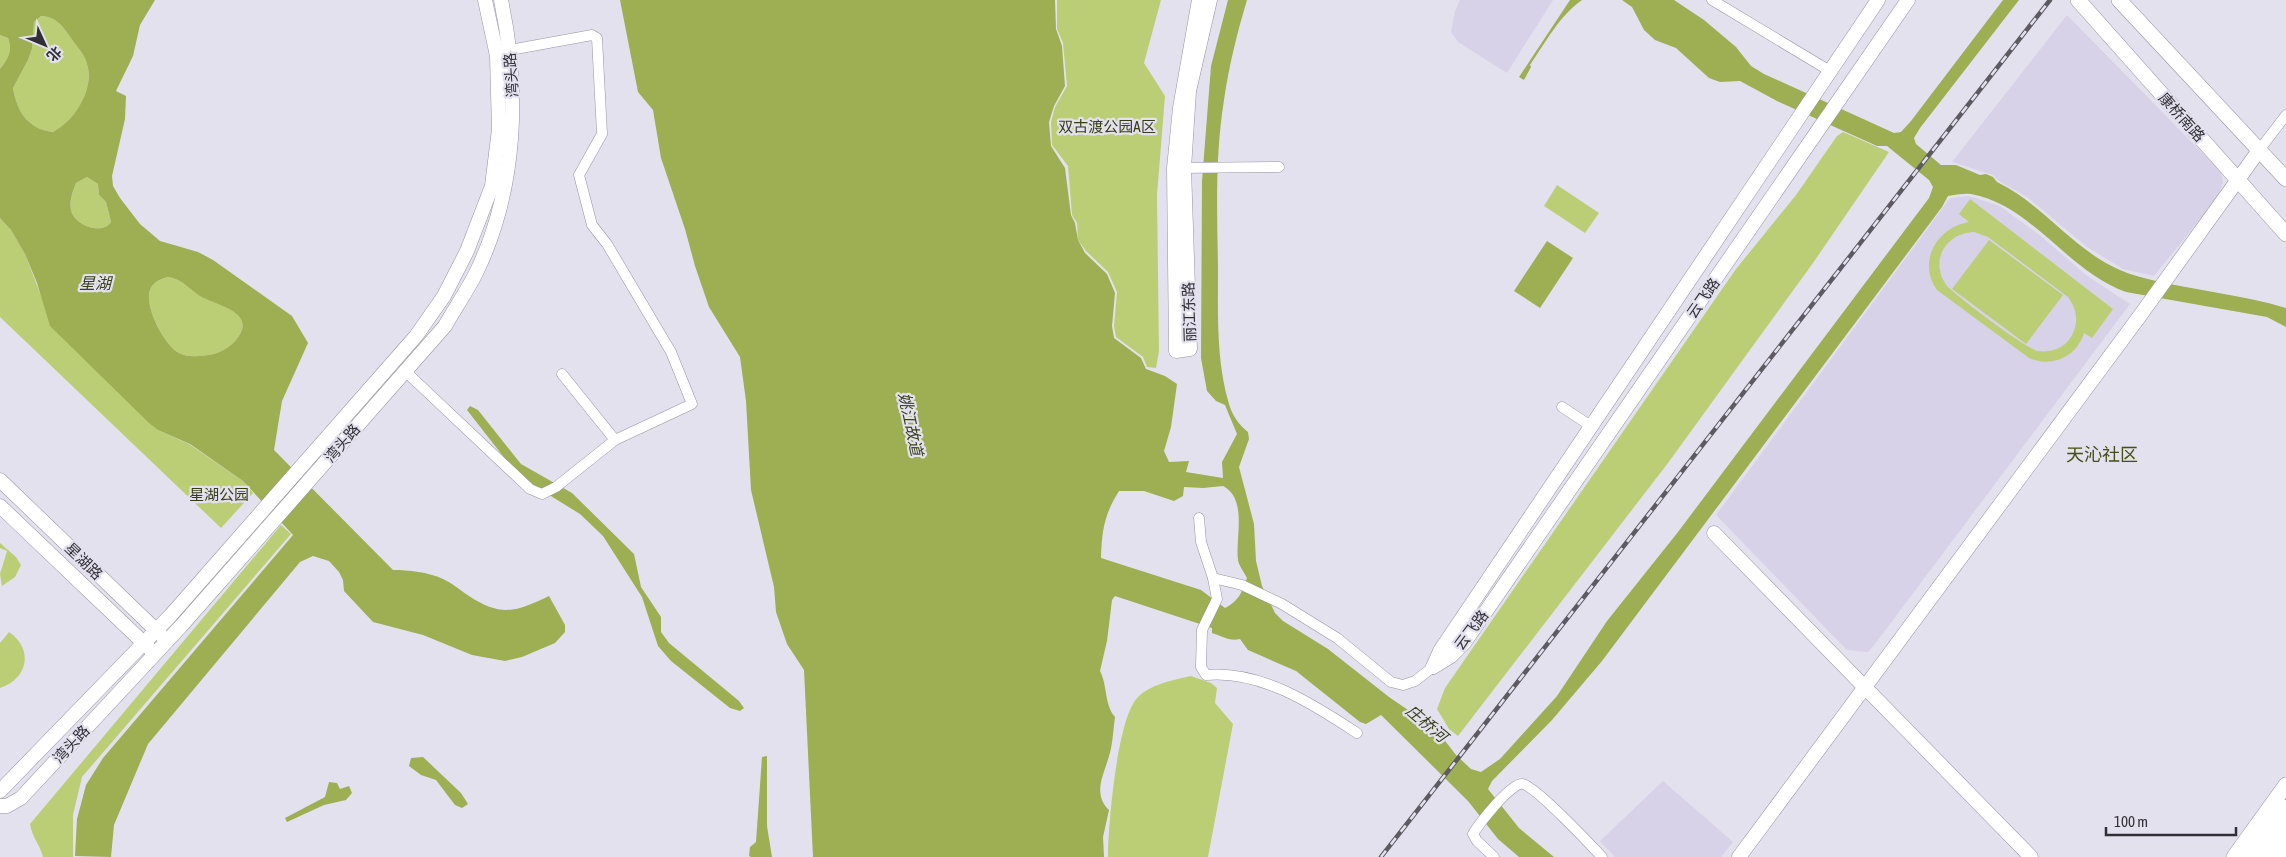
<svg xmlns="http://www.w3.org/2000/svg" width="2286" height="857" font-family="'Asap Condensed','Noto Sans SC',sans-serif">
	<rect width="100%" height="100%" fill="#e4e1ef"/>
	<g fill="#d7d2e7">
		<polygon points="1460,0 1553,0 1507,73 1458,42 1451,32 1455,11"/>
		<polygon points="2067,15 2221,172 2223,182 2218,197 2154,276 2123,269 2087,247 2027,197 1999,181 1993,175 1952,162"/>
		<polygon points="1969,196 2000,206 2041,236 2086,275 2130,304 1875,644 1868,652 1847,650 1716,515 1950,198"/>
		<polygon points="1663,781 1733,842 1721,857 1615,857 1600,841"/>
	</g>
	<g fill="#bcce75" fill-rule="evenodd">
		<polygon points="1057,0 1161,0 1144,63 1165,96 1157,195 1159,351 1156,368 1147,367 1143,357 1116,337 1114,326 1117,292 1108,272 1086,251 1078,240 1077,223 1072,215 1068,166 1052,145 1051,122 1055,107 1067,86 1063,43 1057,29"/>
		<path d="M41 16C58 17 64 28 73 41 78 48 85 55 87 64 95 88 75 121 53 132 28 129 17 112 13 88L28 60 32 49 34 22Z"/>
		<path d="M0 35 8 38C13 51 8 59 0 69Z"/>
		<polygon points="1843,132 1889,152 1813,263 1668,463 1458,736 1449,729 1437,709 1445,688 1736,269 1796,195 1837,136"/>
		<path d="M87 177 98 184 99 195 106 202 111 222C102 236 74 225 71 210 69 201 73 191 76 183Z"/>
		<polygon points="1557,185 1599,213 1585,233 1544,206"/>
		<path d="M1970 199 2113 309 2092 338 2084 333C2077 357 2051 368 2029 358L1937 290C1917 262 1937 227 1969 222L1959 214ZM1974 232 1988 237 2068 297C2076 308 2079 320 2073 333 2067 347 2053 353 2038 351 2025 348 1959 298 1947 286 1929 262 1945 233 1974 232Z"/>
		<polygon points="0,218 11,230 25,254 43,301 158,430 189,444 243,481 253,493 221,528 0,317"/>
		<polygon points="1989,240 2063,295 2026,344 1952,289"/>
		<path d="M168 277C182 279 188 288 200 295 217 306 260 312 235 341 229 348 218 354 208 355 199 356 188 358 179 353 164 345 144 306 150 290 153 282 160 279 168 277Z"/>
		<path d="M281 525 291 534 82 777 73 815V857H43C40 845 32 837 30 824Z"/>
		<polygon points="0,543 16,557 21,565 15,577 2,586 0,574 7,551 0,548"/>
		<path d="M9 632C34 649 28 679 0 688V643Z"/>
		<path d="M1191 676 1211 683 1217 688 1215 703 1233 724 1208 857H1108C1108 827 1117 717 1138 697 1151 684 1173 680 1191 676Z"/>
	</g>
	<g fill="#9dae53" fill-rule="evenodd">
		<path d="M0 0H155L140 25 133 56 116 91 126 96 125 119 112 176 113 186 120 198 140 224 160 241 198 252 213 260 292 316 308 343 282 401 274 450 393 570C409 570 428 572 443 579 452 583 460 590 469 596 501 617 516 612 549 596L565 625V632L555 643 522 657 505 661 472 655 423 635 373 622 344 591 343 580 339 572 329 561 313 556 300 562 148 744 114 825 111 857 75 856 77 819 86 785 103 758 293 535 243 481 190 444 158 430 149 423 50 326 37 283 25 254 11 230 0 218V69C8 59 13 51 8 38L0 35ZM41 16C58 17 64 28 73 41 78 48 85 55 87 64 95 88 75 121 53 132 28 129 17 112 13 88L28 60 32 49 34 22ZM87 177 98 184 99 195 106 202 111 222C102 236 74 225 71 210 69 201 73 191 76 183ZM168 277C182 279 188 288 200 296 217 306 260 312 235 341 229 348 218 354 208 355 199 356 188 358 179 353 164 345 144 306 150 290 153 282 160 279 168 277Z"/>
		<path d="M620 0H1055L1056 29 1062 46 1065 86 1054 106 1049 122 1051 146 1065 168 1071 215 1075 223 1078 240 1085 253 1107 274 1115 293 1112 326 1114 338 1141 358 1146 369 1165 376 1177 384 1171 427 1164 451 1169 462 1189 461 1186 472 1223 478 1222 462 1237 434 1225 405 1216 401 1207 391 1201 358 1202 181 1211 66 1228 0H1247C1237 33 1229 66 1224 100 1215 156 1217 212 1218 268 1218 312 1216 361 1229 404 1232 415 1239 425 1248 432L1249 439 1239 467 1254 524 1256 561 1262 586 1275 613 1283 621 1328 649 1389 697 1436 729 1456 755 1471 769 1481 772 1500 759 1557 696 1607 621 1678 532 1929 198 1933 187 1929 180 1887 146H1877L1777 101 1740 81 1720 82 1709 78 1676 48 1655 40 1644 30 1632 7 1622 0H1674L1704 20 1736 47 1751 66 1764 74 1894 133 1901 132 1911 121 2003 0H2019L1920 128 1914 138 1916 144 1941 165H1956L1980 175 1986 174 1993 177 1997 182C2043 204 2073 250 2120 270 2131 275 2144 278 2156 281 2199 291 2244 295 2286 308V327L2267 317 2126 292C2067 271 2032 205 1971 194 1964 193 1955 195 1948 196L1942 207 1602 661 1552 720 1492 781 1488 789 1519 828 1554 857H1519L1498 839 1468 801 1381 715 1366 724 1360 722 1296 671 1248 650 1240 639C1230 642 1222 636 1212 633V628L1115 596 1112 600 1107 641 1100 671C1108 687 1104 704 1115 717 1113 730 1113 744 1109 756 1104 775 1092 793 1109 810L1103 837 1104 857H813L804 670 787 644 776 612 774 587 751 490 746 401 740 357 709 307 695 266 685 229 661 158 653 110 638 92ZM1223 486C1248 499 1235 538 1238 560 1239 566 1244 572 1247 578 1242 592 1239 601 1225 608L1201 590 1101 558C1102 530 1104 515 1119 491H1144L1174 501 1183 496 1184 487 1203 488Z"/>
		<path d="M1570 0H1582C1560 15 1545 43 1530 65L1531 67 1524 80 1519 77Z"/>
		<polygon points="1547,241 1573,258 1540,308 1514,291"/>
		<polygon points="470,406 478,410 521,464 572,493 634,554 641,587 661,617 661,632 669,643 739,701 744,708 740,711 730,708 671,661 658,646 642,597 603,536 580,514 525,480 510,465 467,410"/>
		<polygon points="767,756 767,826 772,857 751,857 749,856 750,847 756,842 762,757"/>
		<polygon points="423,757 461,793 468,804 462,808 455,805 436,780 421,775 409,766 411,758"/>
		<polygon points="329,782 337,783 340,789 349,786 352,793 346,800 324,805 287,822 285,818 325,797"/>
	</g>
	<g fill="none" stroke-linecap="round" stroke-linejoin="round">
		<defs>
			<g id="street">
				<polyline points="1712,0 1830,71"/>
				<polyline points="2260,149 2286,115"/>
				<polyline points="1178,168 1279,167"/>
				<polyline points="405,371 530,489 542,494 556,487 615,440 692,404 671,352 607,244 592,225 579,175 602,134 597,38 592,35 510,50"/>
				<polyline points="562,374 615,440"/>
				<polyline points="1562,407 1591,426"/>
				<path d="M1199 518 1201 542 1213 578 1217 599 1202 630 1201 667 1206 675C1261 670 1313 704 1357 733"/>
				<polyline points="1213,578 1242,585 1282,604 1337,638 1391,682 1403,685 1415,681 1433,667"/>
				<path d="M1494 857 1477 841 1473 834C1479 824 1512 781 1523 784 1536 787 1590 844 1602 857"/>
			</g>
			<g id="secondary">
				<polyline points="1199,0 1180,108 1174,168 1176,351 1190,349 1184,168 1189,91 1210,0"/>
				<polyline points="0,480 161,635"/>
				<polyline points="0,506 150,649"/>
				<polyline points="1714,533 2031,857"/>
				<polyline points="1433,667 1451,656 1464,643 1908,0"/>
				<polyline points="1433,667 1440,651 1878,0"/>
				<polyline points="0,791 171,615 416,336 444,296 467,251 492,186 499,129 497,56 485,0"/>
				<path d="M0 806H7L21 798 182 625 445 326C455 308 467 291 476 273 517 189 520 90 501 0"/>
				<polyline points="1739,857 2139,317 2260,149"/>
			</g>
			<g id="primary">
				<polyline points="2078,0 2286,234"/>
				<polyline points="2119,0 2286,179"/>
				<polyline points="2234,857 2286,785"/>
				<polyline points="2279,857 2286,847"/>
			</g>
			<g id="highway">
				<polyline points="2251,857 2286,809"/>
				<polyline points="2266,857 2286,830"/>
			</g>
		</defs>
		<use href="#street" stroke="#9693a0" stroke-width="11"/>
		<use href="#secondary" stroke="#9693a0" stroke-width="15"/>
		<use href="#primary" stroke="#9693a0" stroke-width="16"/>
		<use href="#highway" stroke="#9693a0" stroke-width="19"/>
		<use href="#street" stroke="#fff" stroke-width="10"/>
		<use href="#secondary" stroke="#fff" stroke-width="14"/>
		<use href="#primary" stroke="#fff" stroke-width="15"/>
		<use href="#highway" stroke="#fff" stroke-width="18"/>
		<defs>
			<polyline id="rail" points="1381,857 2050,0"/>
		</defs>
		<use href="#rail" stroke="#5d5a62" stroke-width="4.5"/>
		<use href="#rail" stroke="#e4e1ef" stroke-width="2.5" stroke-dasharray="8" stroke-linecap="butt"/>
	</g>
	<g text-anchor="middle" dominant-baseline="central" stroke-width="4.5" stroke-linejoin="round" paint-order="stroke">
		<g font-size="15" fill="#312f35" stroke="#e4e1ef">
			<text transform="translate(511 75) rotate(-94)">湾头路</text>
			<text transform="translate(2182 117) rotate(48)">康桥南路</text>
			<text transform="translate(1703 298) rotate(-55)">云飞路</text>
			<text transform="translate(1189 312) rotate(-92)">丽江东路</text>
			<text transform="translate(342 443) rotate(-49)">湾头路</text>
			<text transform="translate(84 561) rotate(44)">星湖路</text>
			<text transform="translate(1471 630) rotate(-53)">云飞路</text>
			<text transform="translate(71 744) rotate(-47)">湾头路</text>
		</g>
		<g font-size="15" fill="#363d16" stroke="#e4e1ef">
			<text x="1107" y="126">双古渡公园A区</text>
			<text x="219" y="494">星湖公园</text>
		</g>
		<g font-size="16" font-style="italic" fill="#39401a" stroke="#e4e1ef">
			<text x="95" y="283">星湖</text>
			<text transform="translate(911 424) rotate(78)">姚江故道</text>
			<text transform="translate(1427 723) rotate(40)">庄桥河</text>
		</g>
		<g font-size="18" fill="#454e15" stroke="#e4e1ef">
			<text x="2102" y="454">天沁社区</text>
		</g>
	</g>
	<g transform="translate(45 45) rotate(134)" stroke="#e4e1ef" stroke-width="4" paint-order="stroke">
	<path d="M0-4L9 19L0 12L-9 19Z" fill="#312f35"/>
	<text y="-8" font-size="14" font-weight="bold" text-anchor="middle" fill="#312f35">北</text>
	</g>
	<path d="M2106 827v8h130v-8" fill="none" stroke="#312f35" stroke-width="2.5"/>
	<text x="2114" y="827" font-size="15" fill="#312f35" stroke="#e4e1ef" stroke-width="4" paint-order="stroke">100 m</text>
</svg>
